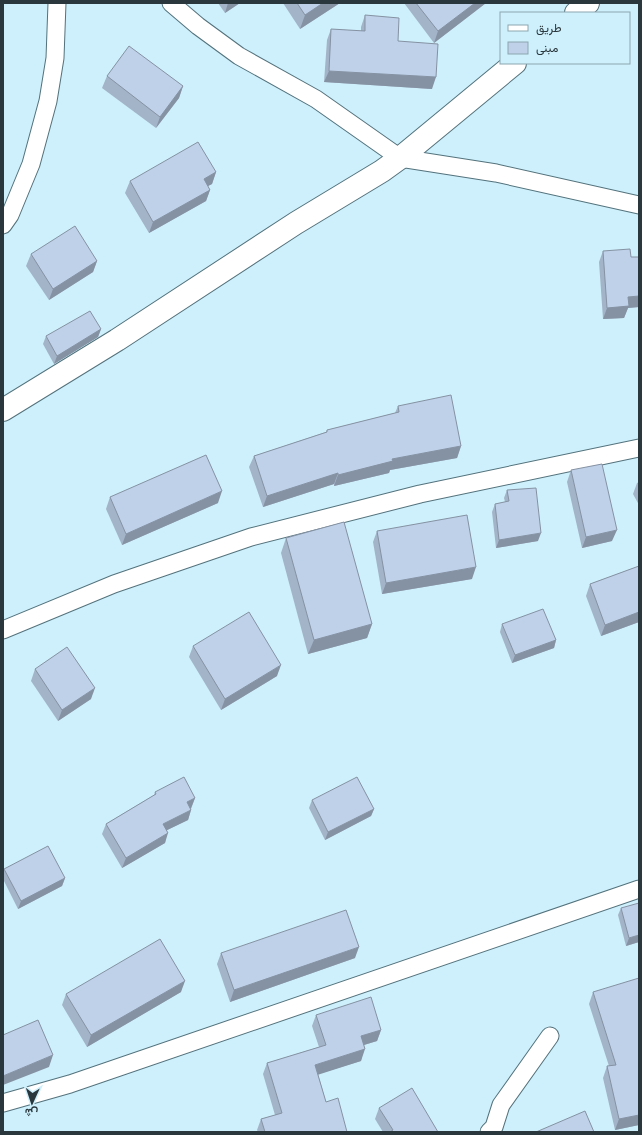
<svg xmlns="http://www.w3.org/2000/svg" width="642" height="1135" font-family="'Exo 2',Vazirmatn,sans-serif">
	<rect width="100%" height="100%" fill="#cef0fc"/>
	<g fill="none" stroke-linecap="round" stroke-linejoin="round">
		<defs>
			<g id="minor">
				<polyline points="171,3 198,26 239,56 316,99 400,158 496,173 639,205"/>
				<polyline points="3,225 10,215 31,164 48,101 55,58 57,3"/>
				<polyline points="3,630 114,584 251,537 420,494 639,448"/>
				<polyline points="3,1103 70,1084 639,889"/>
				<polyline points="489,1132 494,1127 501,1105 550,1036"/>
			</g>
			<g id="secondary">
				<polyline points="576,13 588,3"/>
				<polyline points="3,410 117,340 296,223 382,171 400,158 515,63"/>
			</g>
		</defs>
		<use href="#minor" stroke="#53727c" stroke-width="19"/>
		<use href="#secondary" stroke="#53727c" stroke-width="24"/>
		<use href="#minor" stroke="#fff" stroke-width="17"/>
		<use href="#secondary" stroke="#fff" stroke-width="22"/>
	</g>
	<g fill="#a3b4c8">
		<polygon points="218,3 240,3 225,13"/>
		<polygon points="283,3 340,3 300,29"/>
		<polygon points="404,3 486,3 434,43"/>
		<polygon points="365,15 398,41 432,89 324,82 327,40 331,29 361,31 361,27"/>
		<polygon points="107,76 183,86 179,98 156,128 102,88"/>
		<polygon points="216,172 212,184 208,186 210,190 206,201 149,233 125,193 130,181"/>
		<polygon points="603,251 631,257 639,257 639,307 628,308 624,318 603,319 599,262"/>
		<polygon points="31,254 97,261 93,272 49,300 26,266"/>
		<polygon points="101,329 98,337 54,364 43,344 46,336"/>
		<polygon points="398,406 461,446 457,458 390,470 389,473 334,486 334,484 263,507 249,467 254,456 326,432 327,430 395,413"/>
		<polygon points="571,470 612,541 582,548 567,482"/>
		<polygon points="639,482 639,505 633,494 637,483"/>
		<polygon points="507,490 538,541 496,548 492,512 495,504 505,502 504,498"/>
		<polygon points="110,497 218,503 122,545 106,509"/>
		<polygon points="377,531 472,579 382,594 373,542"/>
		<polygon points="286,538 372,624 367,638 308,654 281,553"/>
		<polygon points="639,566 639,622 601,636 586,596 590,584"/>
		<polygon points="502,624 556,640 554,648 512,663 500,632"/>
		<polygon points="193,646 277,676 221,710 189,657"/>
		<polygon points="35,669 91,699 58,721 31,681"/>
		<polygon points="155,792 195,798 191,809 191,810 188,820 167,830 165,843 122,868 102,834 106,824 154,795"/>
		<polygon points="312,800 374,809 371,816 325,840 309,808"/>
		<polygon points="4,869 65,878 62,886 18,909 3,879 3,873"/>
		<polygon points="621,908 639,942 626,946 618,915"/>
		<polygon points="221,953 355,958 230,1002 217,964"/>
		<polygon points="181,992 87,1047 62,1005 66,994"/>
		<polygon points="593,992 639,1125 615,1130 603,1078 607,1066 609,1066 589,1004"/>
		<polygon points="316,1015 381,1030 377,1041 364,1045 361,1061 318,1074 326,1102 347,1132 258,1132 257,1130 261,1119 275,1115 263,1074 267,1063 319,1047 312,1026"/>
		<polygon points="379,1108 438,1132 383,1132 375,1119"/>
	</g>
	<g fill="#8592a3">
		<polygon points="228,3 240,3 225,13"/>
		<polygon points="323,3 340,3 300,29 305,15"/>
		<polygon points="475,3 486,3 434,43 438,31"/>
		<polygon points="329,71 436,77 432,89 324,82"/>
		<polygon points="183,86 179,98 156,128 160,117"/>
		<polygon points="216,172 212,184 200,190 204,179"/>
		<polygon points="210,190 206,201 149,233 153,222"/>
		<polygon points="97,261 93,272 49,300 53,289"/>
		<polygon points="639,296 639,307 628,308 624,318 603,319 607,308 628,297"/>
		<polygon points="101,329 98,337 54,364 57,356"/>
		<polygon points="461,446 457,458 390,470 389,473 334,486 338,475 392,459"/>
		<polygon points="338,473 334,484 263,507 267,496"/>
		<polygon points="222,491 218,503 122,545 126,534"/>
		<polygon points="617,530 612,541 582,548 586,537"/>
		<polygon points="541,533 538,541 496,548 499,540"/>
		<polygon points="476,567 472,579 382,594 386,583"/>
		<polygon points="639,612 639,622 601,636 605,625"/>
		<polygon points="372,624 367,638 308,654 314,640"/>
		<polygon points="556,640 554,648 512,663 515,655"/>
		<polygon points="281,665 277,676 221,710 225,699"/>
		<polygon points="95,688 91,699 58,721 62,710"/>
		<polygon points="195,798 191,808 183,812 187,802"/>
		<polygon points="374,809 371,816 325,840 328,832"/>
		<polygon points="191,810 188,820 159,834 163,824"/>
		<polygon points="168,833 165,843 122,868 126,858"/>
		<polygon points="65,878 62,886 18,909 21,901"/>
		<polygon points="639,935 639,942 626,946 629,938"/>
		<polygon points="359,947 355,958 230,1002 234,990"/>
		<polygon points="185,981 181,992 87,1047 91,1035"/>
		<polygon points="381,1030 377,1041 357,1047 361,1036"/>
		<polygon points="365,1049 361,1061 311,1077 315,1065"/>
		<polygon points="53,1055 49,1067 3,1085 3,1076"/>
		<polygon points="639,1115 639,1125 615,1130 619,1119"/>
	</g>
	<g fill="#bed1e9" stroke="#8592a3">
		<polygon points="297,3 323,3 305,15"/>
		<polygon points="416,3 475,3 438,31"/>
		<polygon points="365,15 399,18 398,41 438,44 436,77 329,71 331,29 365,31"/>
		<polygon points="129,46 183,86 160,117 107,76"/>
		<polygon points="198,142 216,172 204,179 210,190 153,222 130,181"/>
		<polygon points="75,226 97,261 53,289 31,254"/>
		<polygon points="630,249 631,257 639,257 639,296 628,297 629,306 607,308 603,251"/>
		<polygon points="90,311 101,329 57,356 46,336"/>
		<polygon points="451,395 461,446 392,459 393,461 338,475 338,473 267,496 254,456 327,432 327,430 399,412 398,406"/>
		<polygon points="206,455 222,491 126,534 110,497"/>
		<polygon points="602,464 617,530 586,537 571,470"/>
		<polygon points="536,488 541,533 499,540 495,504 509,501 507,490"/>
		<polygon points="467,515 476,567 386,583 377,531"/>
		<polygon points="344,522 372,624 314,640 286,538"/>
		<polygon points="639,566 639,612 605,625 590,584"/>
		<polygon points="543,609 556,640 515,655 502,624"/>
		<polygon points="249,612 281,665 225,699 193,646"/>
		<polygon points="67,647 95,688 62,710 35,669"/>
		<polygon points="184,777 195,798 187,802 191,810 163,824 168,833 126,858 106,824 156,794 155,792"/>
		<polygon points="357,777 374,809 328,832 312,800"/>
		<polygon points="48,846 65,878 21,901 4,869"/>
		<polygon points="639,903 639,935 629,938 621,908"/>
		<polygon points="346,910 359,947 234,990 221,953"/>
		<polygon points="160,939 185,981 91,1035 66,994"/>
		<polygon points="639,978 639,1115 619,1119 607,1066 616,1065 593,992"/>
		<polygon points="371,997 381,1030 361,1036 365,1049 315,1065 326,1102 338,1098 347,1132 265,1132 261,1119 282,1113 267,1063 326,1045 316,1015"/>
		<polygon points="38,1020 53,1055 3,1076 3,1035"/>
		<polygon points="412,1088 438,1132 390,1132 393,1130 379,1108"/>
		<polygon points="585,1111 594,1132 536,1132"/>
	</g>
	<rect width="642" height="1135" fill="none" stroke="#2a373c" stroke-width="8"/>
	<rect x="500" y="12" width="130" height="52" fill="#cef0fc" stroke="#8ca6af"/>
	<rect x="508" y="25" width="20" height="6" fill="#ffffff" stroke="#8ca6af"/>
	<text x="536" y="32" font-size="12" fill="#2a373c">طريق</text>
	<rect x="508" y="42" width="20" height="12" fill="#bed1e9" stroke="#8ca6af"/>
	<text x="536" y="52" font-size="12" fill="#2a373c">مبنى</text>
	<g transform="translate(32 1103) rotate(183)" stroke="#cef0fc" stroke-width="3" paint-order="stroke">
	<path d="M0-3L7 15L0 10L-7 15Z" fill="#2a373c"/>
	<text y="-6" font-size="11" font-weight="bold" text-anchor="middle" fill="#2a373c">ش</text>
	</g>
</svg>
